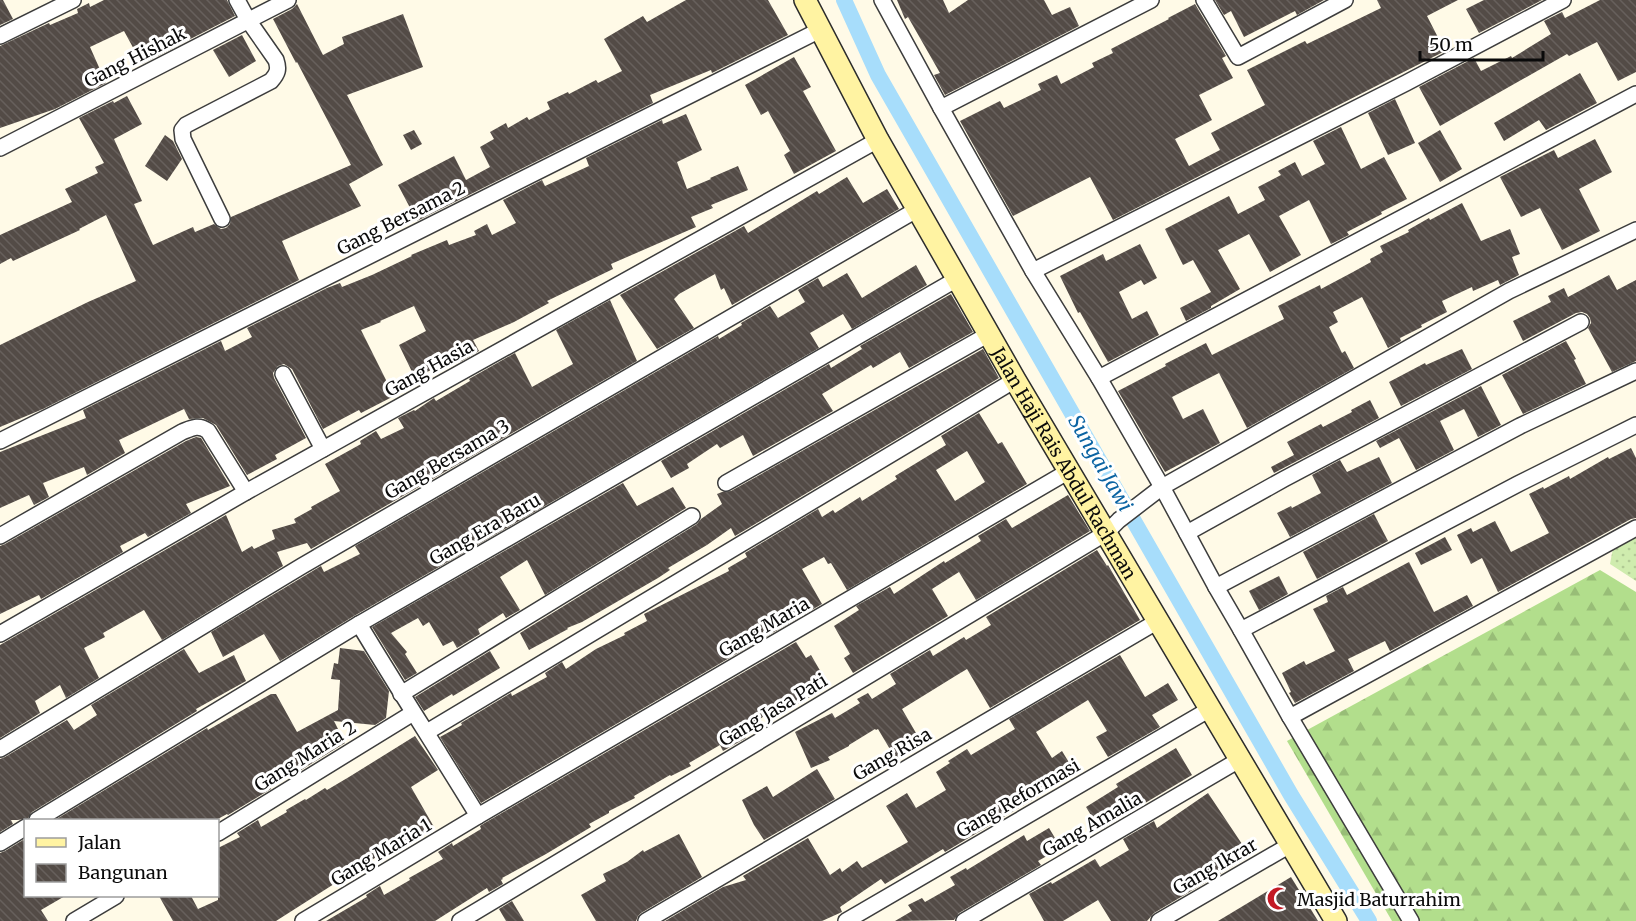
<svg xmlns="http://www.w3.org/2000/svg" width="1636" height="921" font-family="Merriweather,serif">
	<defs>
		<pattern id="grass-dots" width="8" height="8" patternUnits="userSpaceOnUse" patternTransform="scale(1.5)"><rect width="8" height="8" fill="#cfecae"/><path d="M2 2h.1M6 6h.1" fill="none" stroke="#b0c994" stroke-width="1.8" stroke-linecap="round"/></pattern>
		<pattern id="forest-firs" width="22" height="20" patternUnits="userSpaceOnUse" patternTransform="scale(1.5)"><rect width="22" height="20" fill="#b2de8c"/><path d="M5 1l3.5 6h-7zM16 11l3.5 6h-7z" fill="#98bd77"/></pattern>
		<pattern id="building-back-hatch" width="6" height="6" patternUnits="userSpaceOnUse" patternTransform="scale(1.5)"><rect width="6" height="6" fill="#534b46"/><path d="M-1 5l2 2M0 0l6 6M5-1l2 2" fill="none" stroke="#67605c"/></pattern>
	</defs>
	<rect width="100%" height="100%" fill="#fffae7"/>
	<polygon fill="url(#grass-dots)" points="1636,531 1636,581 1610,564 1614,543"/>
	<polygon fill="url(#forest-firs)" points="1600,570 1636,592 1636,921 1392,921 1287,741"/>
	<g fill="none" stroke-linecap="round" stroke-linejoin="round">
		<polyline stroke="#a7ddfb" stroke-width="16" points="844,0 878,75 1291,795 1369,921"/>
	</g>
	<g fill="url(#building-back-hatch)" fill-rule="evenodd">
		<polygon points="0,0 3,0 13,19 0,25"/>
		<polygon points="104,0 227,0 235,16 142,64 124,31 90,47 106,83 55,109 0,128 0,46 49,23 50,25 78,13 77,9 89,3 90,7"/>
		<polygon points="686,0 768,0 788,35 712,73 711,70 650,95 653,103 417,221 398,185 454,156 466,180 490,167 480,147 494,139 490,132 506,123 508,128 527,117 529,120 550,109 547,102 568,92 569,94 596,80 598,83 622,71 604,39 643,16 647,22"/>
		<polygon points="897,0 943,0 949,13 968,0 1044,0 1052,15 1070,7 1079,26 945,95 934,75 940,73 908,17 905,19"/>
		<polygon points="1215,0 1324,0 1297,15 1295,11 1244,37 1231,11 1224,15"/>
		<polygon points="1377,0 1458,0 1427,16 1445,51 1113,220 1090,177 1013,216 960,121 1000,101 1004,108 1041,90 1038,84 1057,75 1061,84 1094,67 1092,63 1113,53 1111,49 1169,19 1168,18 1195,4 1226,56 1222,58 1233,78 1199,95 1212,120 1175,139 1189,166 1220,150 1211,133 1265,105 1247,70 1305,41 1307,44 1381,8"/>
		<polygon points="1484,0 1542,0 1479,33 1466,9"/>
		<polygon points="1600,0 1636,0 1636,72 1618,81 1597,42 1569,56 1567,54 1440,126 1419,87 1474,58 1481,71 1511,56 1512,58 1551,34 1544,21 1562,12 1565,18"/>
		<polygon points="297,4 323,55 344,44 342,37 403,14 423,67 347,95 383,165 349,184 361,206 282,241 299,280 43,409 0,427 0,345 88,302 136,281 106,215 79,229 80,230 13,261 11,258 0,264 0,235 72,202 65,189 98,173 95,167 104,163 79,118 113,101 114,103 127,96 142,124 114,139 142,201 134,204 153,245 193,227 195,232 214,224 221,229 226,228 230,224 231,217 351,165 297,62 296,63 273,19 292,9"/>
		<polygon points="242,35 256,61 229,77 213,50"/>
		<polygon points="794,57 811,87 803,91 836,151 794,174 784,155 790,151 768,111 761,115 745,85"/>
		<polygon points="1580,73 1597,103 1546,130 1539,120 1504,141 1494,123"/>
		<polygon points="1395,99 1415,143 1388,155 1368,113"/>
		<polygon points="686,114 702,150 677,162 687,189 711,179 710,178 738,166 748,190 711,205 713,208 691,217 696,227 611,264 613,269 547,301 549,303 514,322 473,340 479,351 460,362 457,357 415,378 399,345 426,331 414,306 380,321 381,322 361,330 394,396 361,413 359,410 323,429 292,369 284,364 278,366 273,373 274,378 306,438 275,455 277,459 247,475 216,425 203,418 189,419 184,409 119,440 125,453 87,475 84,467 43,483 49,497 34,505 29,495 0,508 0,452 86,418 83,410 221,341 225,351 252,337 247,328 327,288 340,283 342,287 372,275 412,256 411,255 447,240 449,245 476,235 474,231 487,224 492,235 516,223 503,200 542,180 545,186 589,166 586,158 662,120 663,124"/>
		<polygon points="1341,127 1361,169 1384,157 1407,199 1381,212 1382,214 1347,232 1349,235 1331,244 1309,200 1279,216 1301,255 1270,272 1249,234 1218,250 1240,289 1211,306 1211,308 1186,321 1180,308 1211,292 1193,260 1183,265 1165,229 1229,196 1238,214 1265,200 1258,187 1281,175 1278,171 1295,162 1302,176 1325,164 1313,141"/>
		<polygon points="414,130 422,144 411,150 403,135"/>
		<polygon points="1440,130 1462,169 1440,182 1418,143"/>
		<polygon points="165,135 173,141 182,159 167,181 145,166"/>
		<polygon points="1595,139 1612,172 1579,189 1600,231 1562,250 1540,208 1521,217 1500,177 1554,150 1558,158"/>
		<polygon points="847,177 863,203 887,189 899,209 732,305 724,288 721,290 715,274 679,294 674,299 694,328 657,349 620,295 744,226 748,233 817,191 819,194"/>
		<polygon points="1462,203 1481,241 1510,229 1520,254 1512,257 1519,275 1500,285 1498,280 1473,291 1472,287 1442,301 1447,312 1421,325 1422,327 1400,338 1401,341 1388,348 1362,297 1333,312 1338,322 1329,327 1342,353 1345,351 1354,368 1247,428 1219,373 1172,397 1183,419 1203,409 1220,443 1165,472 1118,391 1166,366 1165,364 1206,343 1212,355 1284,319 1278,306 1320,285 1321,289 1353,272 1371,262 1370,259 1383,252 1380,246 1409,232 1408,230 1429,218 1430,220"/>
		<polygon points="1140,244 1157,278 1144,285 1141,280 1119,292 1132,319 1147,311 1159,335 1108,362 1080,312 1078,313 1060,276 1103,254 1106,261"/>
		<polygon points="916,265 927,285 852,329 843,314 810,333 819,348 354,616 280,661 264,634 223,657 211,632 321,566 324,572 360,554 355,546 718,336 719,339 742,325 741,323 770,306 778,318 805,302 798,290 818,278 823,287 847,273 862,298"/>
		<polygon points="1609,275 1617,290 1636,280 1636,361 1612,372 1588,328 1591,323 1590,318 1587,314 1582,312 1576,313 1523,341 1513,321 1551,302 1548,296 1564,288 1568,297"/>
		<polygon points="951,294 973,332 909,368 900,352 873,368 871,365 822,394 833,411 753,456 743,435 720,448 717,444 687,464 689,468 671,478 661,461 829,364 831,368 862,349 860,346"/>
		<polygon points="610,300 637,361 311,549 307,543 277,552 283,566 162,640 144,610 103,633 105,637 84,648 99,678 66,698 60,685 35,701 40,713 0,738 0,645 226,515 242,552 252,546 254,549 275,539 272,530 296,523 294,519 312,509 311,507 340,491 325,464 361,444 360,441 376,431 381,439 404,428 398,418 414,410 415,411 434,398 436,401 470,381 469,379 515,353 532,387 573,364 556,330"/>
		<polygon points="1566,341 1576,359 1574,360 1586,384 1523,414 1502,375"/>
		<polygon points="983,349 999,378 735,536 731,528 707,545 668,568 670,570 658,578 582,622 567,628 568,629 529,650 520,633 697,524 701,519 722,504 717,494 722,492 731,491"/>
		<polygon points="1462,349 1472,369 1401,406 1389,382 1425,363 1426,365"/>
		<polygon points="1481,386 1501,425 1478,437 1464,409 1440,421 1454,450 1416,470 1399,438 1380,448 1376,441"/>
		<polygon points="1370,400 1379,418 1274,473 1271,467 1294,455 1287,442 1321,424 1323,427 1352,412 1351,410"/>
		<path d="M979 413 998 444 1002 442 1027 484 847 590 831 563 828 564 824 557 802 569 822 604 481 803 440 737 462 725 461 723 511 693 512 696 547 677 545 673 562 662 566 669 596 649 625 635 624 633 647 621 644 614 729 571 728 568 747 557 745 553 818 509 822 517 833 510 835 513 860 497 862 501 897 479 895 476 946 445 941 436ZM967 451 985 482 955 501 936 470Z"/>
		<polygon points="196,437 201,438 230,486 186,504 191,513 148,537 145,533 120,546 123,552 41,599 39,595 0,614 0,546 5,544 186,441"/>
		<polygon points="1631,448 1636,458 1636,518 1631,519 1498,592 1482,558 1471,564 1457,535 1471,528 1473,532 1495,521 1511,552 1549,533 1529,494 1543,487 1544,489 1569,476 1570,479 1608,457 1609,459"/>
		<polygon points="1379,457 1392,483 1290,537 1277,513 1291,506 1292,508 1321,493 1312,475 1340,460 1347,472"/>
		<polygon points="623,483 637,506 673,487 686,508 545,595 527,560 500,577 520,610 506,618 503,613 478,629 480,634 457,648 453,641 443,646 429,622 423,626 418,618 391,633 407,652 405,654 417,673 405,680 372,627"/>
		<polygon points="1068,495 1090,531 976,600 959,572 932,589 948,616 853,673 844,658 850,654 834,626 859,610 856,606 890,587 894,594 944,561 945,563 981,541 978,536 1006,519 1012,528"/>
		<polygon points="1374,514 1388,541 1317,579 1303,552"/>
		<polygon points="1445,537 1452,550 1421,565 1415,553"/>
		<polygon points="1097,550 1107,566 1108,565 1140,620 990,708 967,669 957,675 902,709 923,745 897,761 878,729 876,730 875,729 849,745 849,746 828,757 830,760 811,768 795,732 832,713 835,718 860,703 857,699 868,693 872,699 896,684 890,674 930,650 933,656 964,637 966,640 991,625 986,617"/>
		<polygon points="1409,562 1434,612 1467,595 1473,606 1390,651 1385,641 1348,659 1354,671 1295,703 1289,693 1291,692 1282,673 1304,661 1306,665 1335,651 1313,609 1328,602 1326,596 1343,587 1347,595"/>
		<polygon points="1279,576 1288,594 1259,610 1249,591"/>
		<polygon points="796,642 806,658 811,655 829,686 781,714 777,708 752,724 755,729 744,735 746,738 723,751 720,745 689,763 691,766 671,776 670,775 634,796 635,798 609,811 609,813 589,824 591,827 546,854 502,878 503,879 501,880 503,884 489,892 487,888 435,921 326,921 367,897 366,895 380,886 384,895 410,880 409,878 443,859 438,852 452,843 453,846 481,829 480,826 483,824"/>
		<polygon points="340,648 364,651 389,691 386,718 375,725 334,721 345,743 293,775 292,773 269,785 271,789 228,815 227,814 216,820 55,820 207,728 208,730 271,694 276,694 297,732 338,710 340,680 331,679 334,663 338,664"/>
		<polygon points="184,649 199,673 234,655 246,681 196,709 197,711 32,812 28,818 18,820 11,820 13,824 0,832 0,759 5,757 67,720 74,730 97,715 91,705"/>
		<polygon points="490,651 500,668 453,696 452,694 424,711 415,697"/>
		<polygon points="1120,655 1145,697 1168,683 1178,700 1152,715 1160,727 1108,757 1096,737 1107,731 1088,700 1036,732 1052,758 1062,751 1076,774 945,852 943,849 885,884 881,879 840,907 842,912 822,921 665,921 723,887 746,880 743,876 808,838 830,875 840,868 842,872 857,861 862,868 908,842 886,806 907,793 916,808 946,790 936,772 950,763 948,761 967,749 971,755 1015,729 1009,719"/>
		<polygon points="415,736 438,770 411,787 434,827 393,849 392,847 276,921 173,921 159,896 191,896 198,909 218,900 218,848 240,837 237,833 258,820 261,827 287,812 286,810 305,799 306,800 325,788 327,790 349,777"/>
		<polygon points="1176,748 1192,775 1100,830 1086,807 1118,787 1116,784"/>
		<polygon points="817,769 835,799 764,840 754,825 742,800 767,786 773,797"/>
		<polygon points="1208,793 1250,856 1154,913 1147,921 1111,921 1098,900 1063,921 1044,921 1029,894 1051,882 1052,884 1095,859 1100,867 1129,850 1123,839 1154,821 1157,828"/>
		<polygon points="1049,828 1061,848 1038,861 1041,865 959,913 954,920 895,921 912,911 908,905 922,898 925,902 955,885 950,877 966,868 967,870 1024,835 1027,841"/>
		<polygon points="679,834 702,877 641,913 638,916 636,921 596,921 581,895 606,881 603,874 627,862 643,850 644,852"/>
		<polygon points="23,840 26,845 26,896 65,896 41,910 48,921 0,921 0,853 5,851"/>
		<polygon points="1291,877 1318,921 1218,921"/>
		<polygon points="512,901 524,921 506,921 499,909"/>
	</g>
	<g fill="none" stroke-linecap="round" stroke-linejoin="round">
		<defs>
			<g id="street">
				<polyline points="882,0 941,108 1033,271 1099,378 1162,487 1216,587"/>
				<polyline points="1204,0 1238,57 1345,0"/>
				<polyline points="0,36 73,0"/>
				<polyline points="941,108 1151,0"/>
				<polyline points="0,148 288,0"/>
				<path d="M222 219 183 139 182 130 186 125 271 81C278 73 279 69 276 60L248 20 237 0"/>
				<polyline points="1033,271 1406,83 1563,0"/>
				<polyline points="1636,371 1520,426 1216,587 1241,630 1518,484 1636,425"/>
				<polyline points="283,374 323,449"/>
				<polyline points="1099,378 1636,94"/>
				<polyline points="0,441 820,30"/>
				<polyline points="726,483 989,334"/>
				<polyline points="1187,533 1284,479 1581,322"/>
				<path d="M0 536 182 432C192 428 198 424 208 431L246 492"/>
				<path d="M359 624C398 689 439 752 478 816"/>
				<polyline points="1241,630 1290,717 1411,921"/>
				<polyline points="0,634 246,492 878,140"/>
				<polyline points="401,694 692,516"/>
				<polyline points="1290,717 1636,528"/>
				<polyline points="427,732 1015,380"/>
				<polyline points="0,749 302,566 918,209"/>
				<polyline points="37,820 359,624 957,279"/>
				<polyline points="218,833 413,713"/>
				<polyline points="0,843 26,827"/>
				<polyline points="74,921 116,896"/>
				<polyline points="303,921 478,816 1069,471"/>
				<polyline points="460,921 1106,533 1119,520 1162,487 1509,291 1636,230"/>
				<polyline points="646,921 1158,621"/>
				<polyline points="846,921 1210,709"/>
				<polyline points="964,921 1239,760"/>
				<polyline points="1159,921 1290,845"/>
			</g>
			<g id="secondary">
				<path id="s1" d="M805 0 878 140 1015 380 1336 921"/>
			</g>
		</defs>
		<use href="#street" stroke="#3d3d3d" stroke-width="18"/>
		<use href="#secondary" stroke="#2c2c2c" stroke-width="24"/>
		<use href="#street" stroke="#fff" stroke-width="15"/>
		<use href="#secondary" stroke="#fff3a2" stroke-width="21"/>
	</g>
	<defs>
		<symbol id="mosque-bare" viewBox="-9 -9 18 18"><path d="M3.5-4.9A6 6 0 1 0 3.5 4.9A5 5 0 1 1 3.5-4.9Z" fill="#c31924" stroke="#fff" stroke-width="2.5" paint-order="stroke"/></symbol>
	</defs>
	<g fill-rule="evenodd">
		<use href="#mosque-bare" x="1262" y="882" width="33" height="33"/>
	</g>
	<g text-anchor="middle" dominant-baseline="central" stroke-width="6" stroke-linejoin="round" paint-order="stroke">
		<g font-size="18" fill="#0a0a0a" stroke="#fff">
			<text transform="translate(135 57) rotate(-27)">Gang Hishak</text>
			<text transform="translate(401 218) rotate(-27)">Gang Bersama 2</text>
			<text transform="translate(429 368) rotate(-29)">Gang Hasia</text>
			<text transform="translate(447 459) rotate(-30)">Gang Bersama 3</text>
			<text stroke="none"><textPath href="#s1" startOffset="531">Jalan Haji Rais Abdul Rachman</textPath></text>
			<text transform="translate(485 529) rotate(-30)">Gang Era Baru</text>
			<text transform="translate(764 627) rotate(-30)">Gang Maria</text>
			<text transform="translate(773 710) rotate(-31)">Gang Jasa Pati</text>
			<text transform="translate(892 754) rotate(-30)">Gang Risa</text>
			<text transform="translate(305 756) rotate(-32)">Gang Maria 2</text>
			<text transform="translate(1018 798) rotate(-30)">Gang Reformasi</text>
			<text transform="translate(1092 824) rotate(-30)">Gang Amalia</text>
			<text transform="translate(381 852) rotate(-31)">Gang Maria 1</text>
			<text transform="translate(1215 866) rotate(-30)">Gang Ikrar</text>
		</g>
		<g font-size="18" fill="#0a0a0a" stroke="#fff" text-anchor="start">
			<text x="1297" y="899">Masjid Baturrahim</text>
		</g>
		<g font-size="20" font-style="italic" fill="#0b64a3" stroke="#fff">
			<text transform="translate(1101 463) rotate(60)">Sungai Jawi</text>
		</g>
	</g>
	<rect x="24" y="819" width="195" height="78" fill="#ffffff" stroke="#9d9d9d" stroke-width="1.5"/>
	<rect x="36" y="838" width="30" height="9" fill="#fff3a2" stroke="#9d9d9d" stroke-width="1.5"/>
	<text x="78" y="849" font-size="18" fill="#0a0a0a">Jalan</text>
	<rect x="36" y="864" width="30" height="18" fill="url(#building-back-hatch)" stroke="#9d9d9d" stroke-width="1.5"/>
	<text x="78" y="879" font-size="18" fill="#0a0a0a">Bangunan</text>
	<path d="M1420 51v9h123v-9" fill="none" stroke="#0a0a0a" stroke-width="3"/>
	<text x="1429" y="51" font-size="18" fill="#0a0a0a" stroke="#ffffff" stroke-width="4.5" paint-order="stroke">50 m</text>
</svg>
